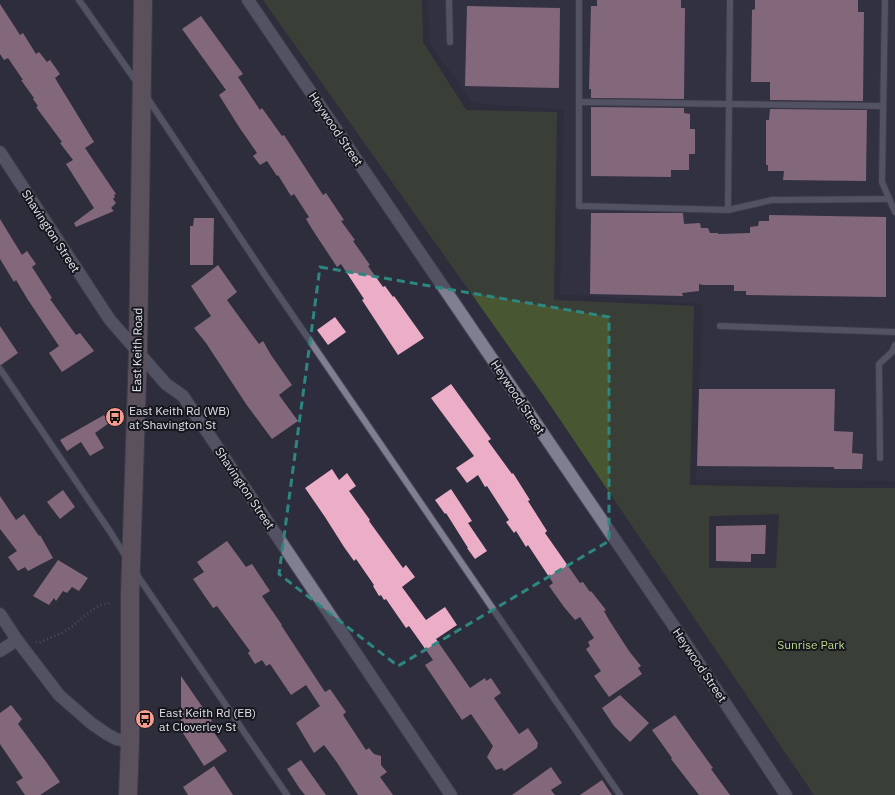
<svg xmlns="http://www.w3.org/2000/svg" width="895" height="795" font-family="'IBM Plex Sans',sans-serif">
	<rect width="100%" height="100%" fill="#2e2d3d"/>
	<polygon fill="#36354b" points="427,0 895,0 895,481 696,480 703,304 560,294 564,110 472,103 430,43"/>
	<path fill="#485631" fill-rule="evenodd" d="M263 0H422L423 42 466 110 557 112 554 300 694 306 690 485 841 488H895V795H814L546 399ZM779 514 776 568H709V516Z"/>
	<g fill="#ecadc6">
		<polygon points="597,0 681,0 681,8 685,8 684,99 591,98 591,89 589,89 591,6 597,6"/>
		<polygon points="755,0 858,0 858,12 864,12 863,101 770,100 770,82 751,82 752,10 755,9"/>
		<polygon points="0,4 20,35 23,33 36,54 39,52 47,62 50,60 60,74 55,78 94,142 85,148 116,194 114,195 115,197 113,199 116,203 111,208 114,211 76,227 74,223 94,208 66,164 73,160 60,143 62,142 36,107 38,106 33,99 34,98 21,80 23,80 8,58 4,60 0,54"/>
		<polygon points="467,6 560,8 559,88 465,86"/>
		<polygon points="201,16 243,74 238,77 260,110 262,108 282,136 284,135 323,195 326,193 344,220 341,221 355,240 353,241 370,265 368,266 383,287 385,286 393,297 394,296 424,338 398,355 362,300 364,299 341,264 337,267 312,229 306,219 309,217 294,194 291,196 278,175 277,176 267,161 260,165 253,156 257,153 239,127 219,95 226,90 182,29"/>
		<polygon points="591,107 684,108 684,113 690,114 690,129 695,129 695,154 689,154 689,170 671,170 671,177 591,176"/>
		<polygon points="770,109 867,110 866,181 783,180 784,171 768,171 768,165 766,165 766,120 769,120"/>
		<polygon points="591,213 683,213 684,224 700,223 701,228 708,228 710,233 718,233 718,234 750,233 750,227 758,226 759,221 769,221 769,215 886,217 886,297 746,295 746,291 734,291 734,285 703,285 699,284 699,291 682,293 683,296 590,294"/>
		<polygon points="194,218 214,218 213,265 190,265 190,226 193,226"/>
		<polygon points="0,219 22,255 27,251 36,264 32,267 52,298 50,299 76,335 80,333 94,351 62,372 49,353 59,346 28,300 16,280 14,282 0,259"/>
		<polygon points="218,265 237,292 227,300 259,344 263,341 271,355 292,385 279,395 298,421 272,439 246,404 206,343 194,328 211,316 191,286"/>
		<polygon points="335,317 346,332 328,345 317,330"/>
		<polygon points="0,326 18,353 1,365 0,365"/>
		<polygon points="451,384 491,439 488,441 512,474 513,473 530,500 528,501 547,531 545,533 580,583 583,582 590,592 591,591 606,610 604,611 609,620 629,651 641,666 638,668 642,674 609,697 594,676 601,671 586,649 590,646 588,642 594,638 580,617 575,620 564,607 549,586 553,583 528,545 526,547 516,531 514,533 506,522 509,520 487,486 485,487 478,475 467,483 456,468 474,456 431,398"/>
		<polygon points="699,389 835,389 834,431 853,432 852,453 863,454 862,469 834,469 834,467 697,466"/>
		<polygon points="104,415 109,423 95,433 104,448 90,456 81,442 67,451 60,440"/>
		<polygon points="332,469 339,480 347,473 356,486 349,491 370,520 369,521 403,568 406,565 415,577 402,587 426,620 445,607 457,625 436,639 470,688 485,678 486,681 491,678 501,693 494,698 519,734 528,728 538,743 537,748 504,771 502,768 496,770 487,757 493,746 471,714 462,720 425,665 433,660 409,626 406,628 386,599 384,600 381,595 379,596 373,586 374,585 356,559 354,561 344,547 325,517 305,488"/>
		<polygon points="451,489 472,521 468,523 487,551 475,559 467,548 468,548 446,513 445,514 435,500"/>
		<polygon points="63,490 75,507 60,519 47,502"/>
		<polygon points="0,496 16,520 24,514 39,536 40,535 53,558 28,571 25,567 18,571 8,557 17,551 0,529"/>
		<polygon points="766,525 765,554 751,554 751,562 716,561 716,526"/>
		<polygon points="227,541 246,567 252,564 270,591 262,596 282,625 281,625 325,692 330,689 346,712 343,715 366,750 369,748 374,754 381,756 381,765 387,772 380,777 393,795 358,795 336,761 324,745 314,753 296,723 320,706 306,685 291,695 270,664 266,666 262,660 255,664 248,653 250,651 217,606 213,608 193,579 204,572 197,562"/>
		<polygon points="58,560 88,578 79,591 72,587 67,593 63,591 56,601 54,598 49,605 33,596"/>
		<polygon points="181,676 212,721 208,724 227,751 204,766 181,730"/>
		<polygon points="620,695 649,723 630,742 614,726 602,708"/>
		<polygon points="11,705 22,719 18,724 47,763 60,782 40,795 25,795 16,782 23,778 0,744 0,713"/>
		<polygon points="675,715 692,739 713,768 711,769 730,795 699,795 671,759 672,758 652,730"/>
		<polygon points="301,760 326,795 305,795 300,789 287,769"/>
		<polygon points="214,766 233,795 188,795 183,787"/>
		<polygon points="551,767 562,783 551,790 555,795 512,795"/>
		<polygon points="602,780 612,795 580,795"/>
	</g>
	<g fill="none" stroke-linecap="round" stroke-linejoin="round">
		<defs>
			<g id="lane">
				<polyline points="79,0 138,84"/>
				<polyline points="449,0 450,42"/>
				<polyline points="579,0 579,206 728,210 772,200 889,199"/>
				<polyline points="885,0 882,182 895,212"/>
				<polyline points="146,96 265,275 620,795"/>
				<polyline points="579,102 883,106"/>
				<polyline points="728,210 730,0"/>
				<polyline points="720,326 895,332"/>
				<polyline points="0,369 111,533 126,557"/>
				<polyline points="880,458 879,364 892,352 895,345"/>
				<polyline points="135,572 287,795"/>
			</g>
			<g id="street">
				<polyline points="248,0 684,641 786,795"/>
				<polyline points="0,152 110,320 166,384 183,396 451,795"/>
				<polyline points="0,614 17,640 59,695 91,723 107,734 116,739 130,742"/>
				<polyline points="0,651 17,640"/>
			</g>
			<polyline id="secondary" points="128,795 130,742 130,595 138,351 143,0"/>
		</defs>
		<use href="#lane" stroke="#4b4a58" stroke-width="8"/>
		<use href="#street" stroke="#4b4a58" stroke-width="14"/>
		<use href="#secondary" stroke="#4b4a58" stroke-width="20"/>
		<polyline stroke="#72717f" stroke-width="2.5" stroke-dasharray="1 3" stroke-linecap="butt" points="36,642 38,643 62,633 73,626 88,613 100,605 110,603"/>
		<use href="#lane" stroke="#807f92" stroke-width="6"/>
		<use href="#street" stroke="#807f92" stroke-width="12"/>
		<use href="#secondary" stroke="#937d84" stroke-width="18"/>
	</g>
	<path d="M0 0H895V795H0ZM320 267 609 317V541L398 666 279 574Z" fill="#2e2d3d" fill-opacity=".55" fill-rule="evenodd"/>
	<path fill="none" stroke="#2e8681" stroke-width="3" stroke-dasharray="8 5" stroke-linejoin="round" d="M320 267 609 317V541L398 666 279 574Z"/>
	<defs>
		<symbol id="bus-disc" viewBox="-11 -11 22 22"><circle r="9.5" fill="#f59d8f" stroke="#16161d"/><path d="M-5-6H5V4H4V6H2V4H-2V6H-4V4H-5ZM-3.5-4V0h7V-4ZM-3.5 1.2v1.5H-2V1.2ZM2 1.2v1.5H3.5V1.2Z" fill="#111"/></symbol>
	</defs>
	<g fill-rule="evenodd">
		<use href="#bus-disc" x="104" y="406" width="22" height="22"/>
		<use href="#bus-disc" x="134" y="708" width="22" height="22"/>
	</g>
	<g text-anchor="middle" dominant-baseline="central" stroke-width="4" stroke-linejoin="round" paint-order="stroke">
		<g font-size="12" fill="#e1e0eb" stroke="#16161d">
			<text transform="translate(336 129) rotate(56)">Heywood Street</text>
			<text transform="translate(51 231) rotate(57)">Shavington Street</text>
			<text transform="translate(137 350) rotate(-89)">East Keith Road</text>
			<text transform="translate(518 397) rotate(56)">Heywood Street</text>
			<text transform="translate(245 488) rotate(56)">Shavington Street</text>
			<text transform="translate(700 665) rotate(56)">Heywood Street</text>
		</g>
		<g font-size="12" fill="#e1e0eb" stroke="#16161d" text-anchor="start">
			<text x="129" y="410">East Keith Rd (WB)<tspan x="129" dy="14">at Shavington St</tspan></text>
			<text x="159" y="712">East Keith Rd (EB)<tspan x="159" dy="14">at Cloverley St</tspan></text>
		</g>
		<g font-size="12" fill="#b9d787" stroke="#16161d">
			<text x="811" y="644">Sunrise Park</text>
		</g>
	</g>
</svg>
